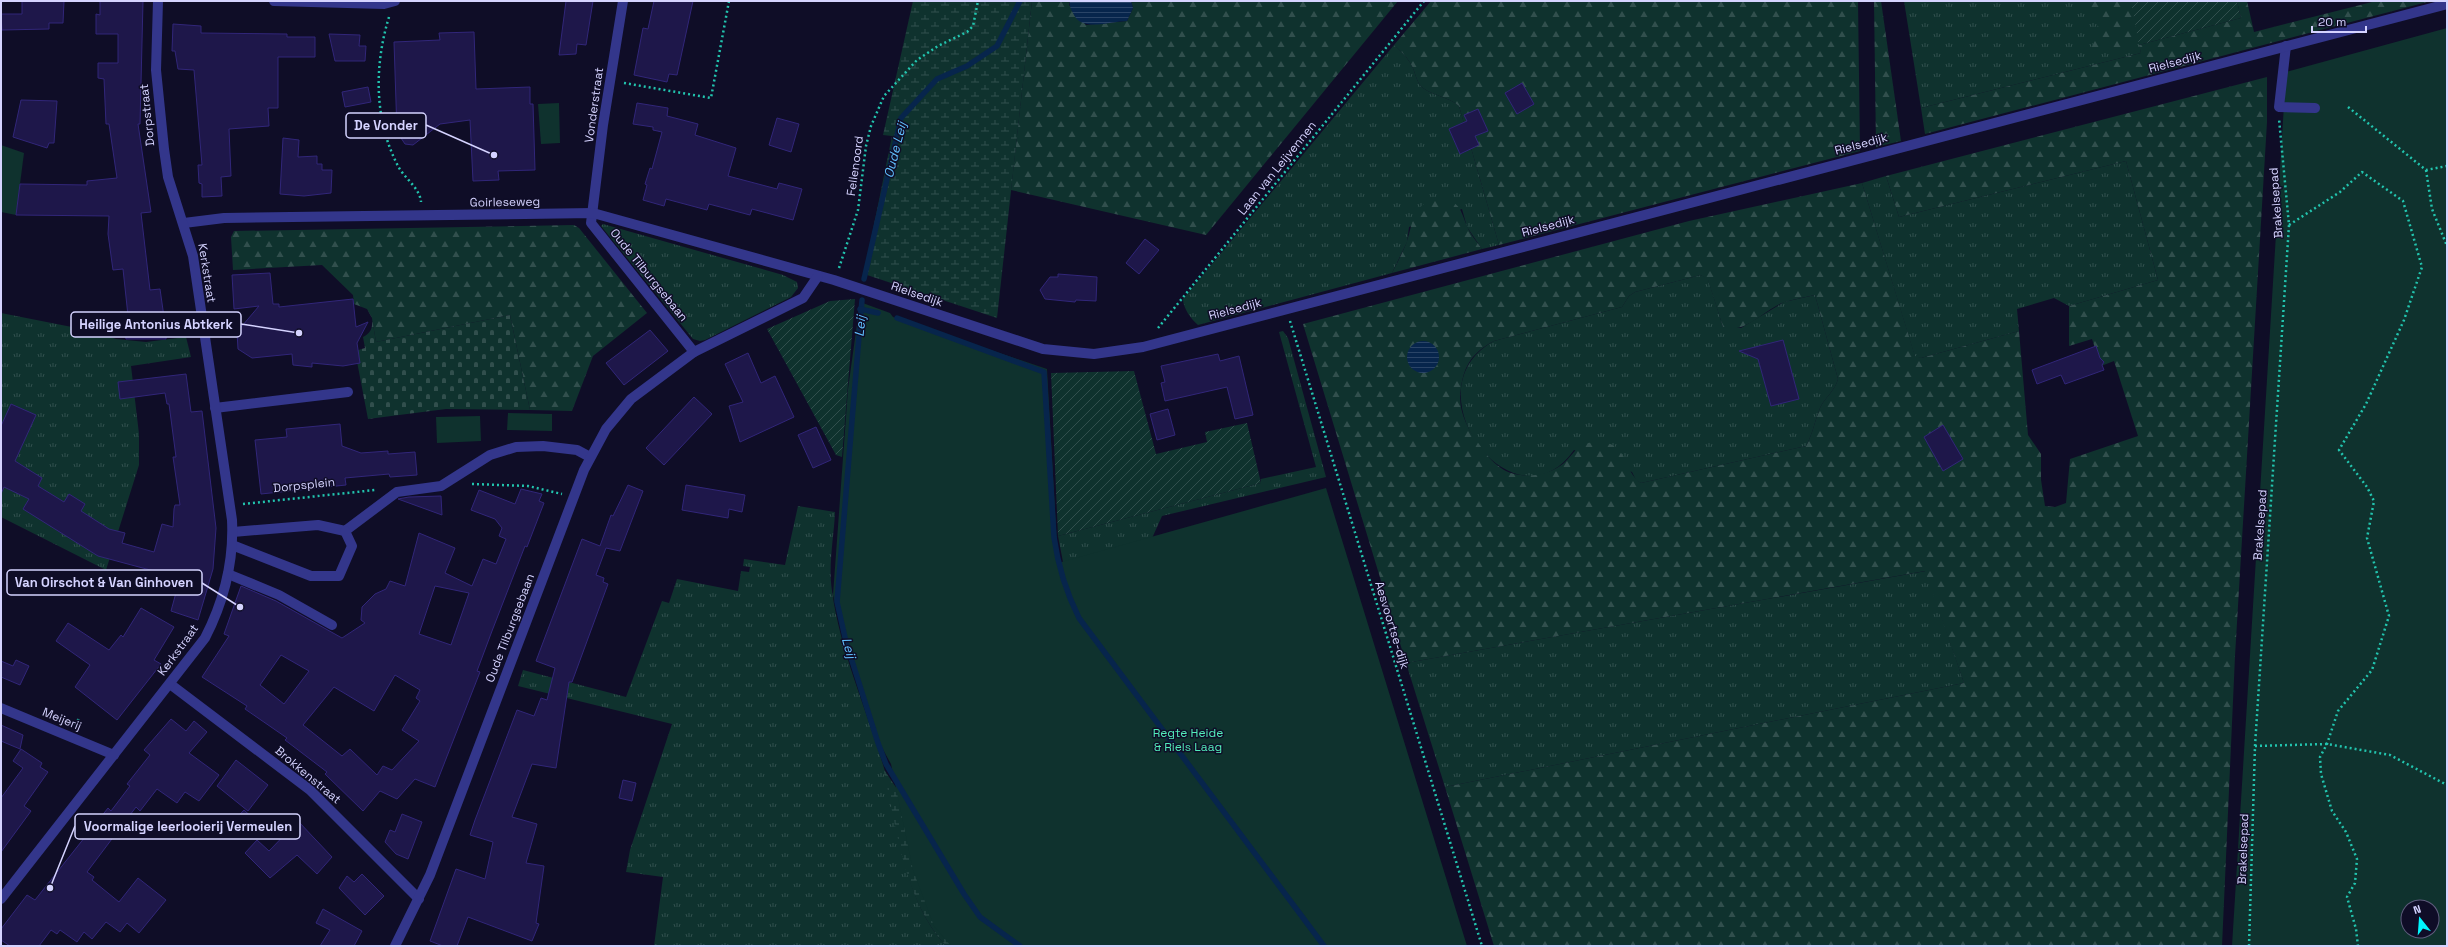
<svg xmlns="http://www.w3.org/2000/svg" width="2448" height="947" font-family="'Space Grotesk',sans-serif">
	<defs>
		<pattern id="grass-tufts" width="24" height="20" patternUnits="userSpaceOnUse"><rect width="24" height="20" fill="#0f322e"/><path d="M3 7l-1-3M5 7V3M7 7l1-3M15 17l-1-3M17 17v-4M19 17l1-3" fill="none" stroke="#314f4d"/></pattern>
		<pattern id="forest-firs" width="22" height="20" patternUnits="userSpaceOnUse"><rect width="22" height="20" fill="#0f322e"/><path d="M5 1l3.5 6h-7zM16 11l3.5 6h-7z" fill="#314f4d"/></pattern>
		<pattern id="wetland-marsh" width="20" height="14" patternUnits="userSpaceOnUse"><rect width="20" height="14" fill="#0f322e"/><path d="M1 5h8M5 5V1M11 12h8M15 12V8" fill="none" stroke="#314f4d"/></pattern>
		<pattern id="cemetery-stones" width="16" height="16" patternUnits="userSpaceOnUse"><rect width="16" height="16" fill="#0f322e"/><path d="M2 7V4a2 2 0 0 1 4 0v3zM10 15v-3a2 2 0 0 1 4 0v3z" fill="#314f4d"/></pattern>
		<pattern id="garden-furrows" width="10" height="10" patternUnits="userSpaceOnUse"><rect width="10" height="10" fill="#0f322e"/><path d="M-1 1l2-2M0 10L10 0M9 11l2-2" fill="none" stroke="#314f4d"/></pattern>
		<pattern id="water-rules" width="6" height="5" patternUnits="userSpaceOnUse"><rect width="6" height="5" fill="#07254c"/><path d="M0 2.5h6" fill="none" stroke="#2a4467"/></pattern>
	</defs>
	<rect width="100%" height="100%" fill="#0f0d27"/>
	<g fill="url(#grass-tufts)">
		<polygon points="1904,1 2131,1 2141,53 1921,108"/>
		<path d="M1394 45C1401 51 1408 58 1412 66 1416 74 1416 82 1423 88 1434 96 1449 97 1459 106L1499 245 1482 249 1467 227 1462 209 1409 227 1407 242 1392 273 1198 325C1191 319 1183 308 1183 299Z"/>
		<polygon points="2126,161 2158,280 2069,306 2054,298 2017,309 2019,331 1921,358 1915,357 1862,183 1886,176 1899,217"/>
		<polygon points="603,224 783,275 797,282 798,288 791,297 705,340 700,341 693,339 601,226"/>
		<path d="M1701 275 1708 279 1723 327 1741 328 1784 302 1815 295 1838 379C1835 391 1825 397 1820 408 1815 420 1813 433 1806 446L1641 483 1636 480 1632 472 1574 450C1514 535 1406 389 1494 341L1622 307 1629 296 1635 292Z"/>
		<polygon points="1,313 92,331 116,339 146,342 186,337 191,357 131,366 139,434 139,465 106,570 1,517"/>
		<polygon points="1283,331 1288,338 1326,477 1162,516 1144,556 1063,562 1058,536 1261,483 1261,479 1316,467 1279,332"/>
		<path d="M798 506 835 512C834 537 828 565 832 591 840 651 867 710 884 768 900 828 902 898 946 946H654L663 877 626 872 630 850 672 724 518 686 523 670 626 697 662 601 669 603 677 579 738 591 741 571 749 572 750 567 743 566 744 559 785 565Z"/>
		<polygon points="1926,571 1964,683 1445,787 1406,663"/>
	</g>
	<g fill="url(#forest-firs)" fill-rule="evenodd">
		<polygon points="1032,1 1070,1 1069,5 1086,25 1127,21 1133,8 1131,1 1398,1 1206,235 1011,190"/>
		<path d="M1431 1H1858L1860 151 1499 245 1459 106C1449 97 1434 96 1423 88 1416 82 1416 74 1412 66 1408 58 1401 51 1394 45Z"/>
		<polygon points="1874,1 1881,1 1901,141 1876,147"/>
		<polygon points="2086,1 2146,1 2153,33 2118,54 2092,47 2099,21"/>
		<polygon points="2237,1 2247,1 2254,32 2376,1 2431,1 1925,134 1921,108 2141,53 2139,45 2241,18"/>
		<path d="M2267 77V122L2235 656 2222 946H1494L1445 787 1964 683 1925 571 1406 663 1303 324 1689 221 1862 183 1915 356 1921 358 2019 331 2028 435 2041 454V480L2045 506 2055 507 2066 503 2070 459 2138 436 2114 361 2101 366 2092 339 2069 346V306L2158 280 2126 161 1899 217 1886 176ZM1701 275 1708 280 1723 327C1746 335 1764 309 1785 302 1794 299 1806 297 1815 295L1838 379C1835 391 1825 397 1820 408 1815 420 1813 433 1806 446L1641 483C1623 472 1629 442 1598 442 1577 442 1575 453 1564 463 1548 477 1518 480 1501 468 1492 462 1485 453 1479 444 1467 429 1457 408 1461 388 1464 365 1473 352 1494 341L1622 307 1629 296 1635 292Z"/>
		<path d="M1435 199C1460 201 1459 206 1467 226 1470 234 1477 242 1482 249L1392 273C1397 263 1402 254 1406 244 1413 225 1411 206 1435 199Z"/>
		<polygon points="574,225 579,228 647,313 593,356 572,411 530,410 510,315 376,342 372,318 367,309 354,304 353,295 322,265 233,270 231,237 234,231"/>
	</g>
	<g fill="url(#wetland-marsh)">
		<polygon points="913,1 1032,1 997,318 864,274 892,136 883,135"/>
		<path d="M883 768 903 798 1013 946H946C903 899 897 827 883 768Z"/>
	</g>
	<path fill="url(#cemetery-stones)" d="M510 315 530 410 446 409 368 419 355 351 365 348 363 337C371 333 373 328 372 318L376 342Z"/>
	<g fill="#0f322e" fill-rule="evenodd">
		<path d="M2447 28V946H2232L2286 72ZM2408 907H2432V931H2408Z"/>
		<polygon points="559,103 560,143 541,144 538,104"/>
		<polygon points="1,145 24,153 16,215 1,212"/>
		<polygon points="860,302 890,313 893,317 1047,369 1058,563 1326,488 1467,946 951,946 934,926 913,870 891,764 871,728 846,649 833,595 848,389"/>
		<polygon points="508,413 552,414 552,431 507,430"/>
		<polygon points="480,416 481,441 437,443 436,417"/>
	</g>
	<g fill="url(#garden-furrows)">
		<polygon points="2131,1 2237,1 2241,18 2139,45"/>
		<polygon points="855,299 842,457 836,455 767,329 830,301"/>
		<polygon points="1134,371 1156,454 1207,442 1205,432 1247,423 1261,483 1058,536 1051,373"/>
	</g>
	<g fill="url(#water-rules)">
		<path d="M1070 1H1131L1133 8 1127 21C1110 21 1081 33 1073 13 1071 9 1069 6 1070 1Z"/>
		<circle cx="1423" cy="357" r="16"/>
	</g>
	<g fill="none" stroke-linecap="round" stroke-linejoin="round">
		<g stroke="#07254c" stroke-width="5.5">
			<polyline points="864,279 901,118 937,79 967,66 997,46 1020,1"/>
			<polyline points="862,300 837,602 846,642 878,743 886,764 964,894 980,917 1020,946"/>
			<polyline points="860,309 878,313"/>
			<path d="M897 318 1044 372 1054 537C1058 566 1066 592 1079 618L1324 946"/>
		</g>
	</g>
	<g fill="#1e174a" stroke="#312679" fill-rule="evenodd">
		<polygon points="22,1 64,1 63,23 49,23 49,29 2,30 1,14 22,14"/>
		<polygon points="100,1 143,1 140,124 138,124 151,212 141,213 150,290 160,289 164,317 144,320 144,327 167,330 166,339 126,339 124,324 129,325 123,269 113,270 108,234 109,216 16,215 20,184 87,185 87,181 117,178 109,124 106,124 104,79 98,78 98,63 118,63 118,34 96,34 96,14 100,15"/>
		<polygon points="566,1 593,1 586,45 577,44 576,54 559,55"/>
		<polygon points="654,1 693,1 677,75 669,74 667,82 634,75 643,28 648,29"/>
		<polygon points="173,24 201,26 201,33 287,34 287,37 315,37 315,57 278,57 278,108 268,108 269,126 229,129 231,176 221,177 222,196 202,197 202,184 199,183 198,165 202,165 194,70 178,69 175,51 172,51"/>
		<polygon points="474,32 476,89 530,87 530,104 533,104 535,170 498,171 499,180 473,181 470,120 440,124 413,145 405,144 397,132 394,42 440,40 439,33"/>
		<polygon points="329,34 360,35 359,46 366,46 365,61 335,61"/>
		<polygon points="1522,83 1534,104 1517,114 1505,93"/>
		<polygon points="368,87 371,102 345,107 342,92"/>
		<polygon points="21,100 57,101 54,143 49,143 47,148 13,137"/>
		<polygon points="637,103 668,108 667,116 698,124 695,135 736,148 728,176 777,189 779,183 802,189 793,220 752,209 750,215 709,204 707,210 666,199 664,206 643,200 647,185 645,184 650,168 652,169 662,132 653,130 653,127 633,124"/>
		<polygon points="1478,109 1488,131 1475,136 1479,145 1460,154 1449,129 1467,121 1464,115"/>
		<polygon points="777,118 799,124 791,152 769,145"/>
		<polygon points="283,138 299,140 298,157 317,156 317,164 322,164 322,170 332,170 331,193 304,196 280,194"/>
		<polygon points="1145,239 1159,250 1139,274 1126,263"/>
		<polygon points="270,273 273,304 279,304 279,307 353,299 356,327 368,322 357,343 360,363 343,366 312,363 312,367 293,365 292,354 252,358 238,349 237,332 259,306 234,309 232,275"/>
		<polygon points="1058,274 1097,277 1096,301 1076,300 1075,302 1045,299 1040,290 1050,277 1058,277"/>
		<polygon points="650,330 668,351 624,385 606,363"/>
		<polygon points="1783,340 1799,399 1771,406 1758,359 1739,351"/>
		<polygon points="2096,346 2100,358 2104,362 2102,365 2104,370 2065,384 2061,375 2037,384 2032,370"/>
		<polygon points="748,353 761,383 775,376 794,417 740,442 729,406 743,402 725,364"/>
		<polygon points="1218,354 1220,361 1239,356 1253,415 1235,419 1227,387 1165,401 1161,383 1165,382 1161,366"/>
		<polygon points="186,374 191,412 202,411 216,528 213,569 198,620 171,611 180,578 98,556 23,509 29,499 4,487 1,494 1,426 11,404 36,415 15,461 42,478 38,486 64,502 69,494 85,504 81,511 109,529 125,533 122,543 154,552 162,524 173,527 174,509 175,505 180,505 173,457 176,457 169,404 167,404 165,393 120,399 118,382"/>
		<polygon points="694,397 712,414 664,465 646,448"/>
		<polygon points="1168,409 1175,435 1157,440 1150,414"/>
		<polygon points="340,424 342,446 361,453 388,451 388,454 415,452 417,475 390,477 389,474 345,478 346,485 261,494 255,440 287,437 286,429"/>
		<polygon points="1943,425 1963,459 1943,471 1924,437"/>
		<polygon points="816,427 831,460 813,468 798,435"/>
		<polygon points="628,485 643,491 620,551 606,548 596,575 604,578 603,582 608,584 572,682 569,682 556,768 532,764 512,817 537,824 526,863 544,866 536,923 539,924 532,941 468,917 457,946 443,946 430,941 456,869 485,879 493,842 470,835 475,820 517,710 534,716 541,698 547,700 555,668 536,661 582,539 600,546 611,515 613,516"/>
		<polygon points="686,485 745,495 742,512 729,509 728,518 682,510"/>
		<path d="M521 489 542 494 539 501 544 503 527 547 525 546 492 631 477 671 480 672 435 787 415 779 397 799 380 791 363 811 325 774 327 772 285 740 287 738 245 709 247 706 202 677 229 636 224 634 241 586 276 601 342 638 365 623 361 620 362 607 375 594 386 589 390 581 405 586 419 533 455 548 445 573 472 586 483 559 496 564 506 539 499 536 502 528 495 519 471 510 479 490 515 504ZM435 586 469 593 451 645 419 634ZM281 655 309 671 284 704 260 685ZM395 675 420 690 416 698 420 701 402 730 419 741 392 770 383 766 377 775 350 749 342 756 303 725 334 687 374 711Z"/>
		<polygon points="441,496 442,515 398,499 409,497"/>
		<polygon points="141,608 174,627 154,660 161,664 117,720 75,687 90,665 56,641 68,623 109,650 121,635 123,637"/>
		<polygon points="16,660 29,666 20,685 1,677 1,661 13,666"/>
		<polygon points="171,719 186,731 194,721 207,732 189,753 219,775 199,801 185,792 177,803 157,789 140,811 136,807 87,872 94,877 92,880 119,902 138,878 166,900 139,933 127,923 120,932 106,922 92,939 84,932 77,942 60,930 57,934 51,930 39,946 10,946 1,940 1,929 27,895 35,900 108,808 111,811 130,786 127,784 150,755 144,750"/>
		<polygon points="1,725 23,735 20,749 1,741"/>
		<polygon points="21,749 42,763 40,767 48,772 24,806 31,811 1,852 1,798 23,768 13,761"/>
		<polygon points="236,760 268,785 248,811 217,786"/>
		<polygon points="623,780 636,783 632,801 619,798"/>
		<polygon points="244,810 256,821 244,834 231,824"/>
		<polygon points="402,814 422,822 408,859 396,854 385,842 390,830 395,832"/>
		<polygon points="298,821 332,857 317,874 297,855 270,878 245,853 257,840 269,851"/>
		<polygon points="362,874 384,896 365,915 339,888 347,876 354,882"/>
		<polygon points="323,909 362,931 354,946 320,946 330,930 316,923"/>
	</g>
	<g fill="none" stroke-linecap="round" stroke-linejoin="round">
		<g stroke="#22c4ae" stroke-width="2.5" stroke-dasharray="2 3" stroke-linecap="butt">
			<path d="M389 17C374 66 374 120 398 166 404 178 420 188 421 202"/>
			<polyline points="624,83 711,98 729,1"/>
			<polyline points="2348,107 2426,170 2447,166"/>
			<polyline points="2426,170 2432,209 2447,246"/>
			<polyline points="2289,225 2340,192 2362,172 2403,201 2422,267 2404,320 2366,404 2339,450 2367,487 2374,501 2367,538 2389,616 2372,670 2338,711 2327,744 2320,757 2321,774 2332,811 2346,832 2357,859 2355,883 2347,897 2356,929 2358,946"/>
			<polyline points="839,268 858,210 866,146 871,126 884,96 917,60 938,46 967,32 973,26 978,1"/>
			<polyline points="1290,321 1482,946"/>
			<polyline points="1158,328 1424,1"/>
			<polyline points="472,484 528,486 562,494"/>
			<polyline points="243,504 375,490"/>
			<polyline points="75,725 80,717"/>
			<polyline points="2255,746 2327,744 2390,755 2447,785"/>
			<polyline points="2249,946 2255,746 2289,225 2279,119"/>
		</g>
		<g stroke="#33368b" stroke-width="10">
			<polyline points="274,1 384,4 395,1"/>
			<polyline points="623,1 603,125 591,223 694,352"/>
			<polyline points="2286,46 2279,107 2315,108"/>
			<polyline points="184,223 224,218 593,213 834,280 1043,349 1094,354 1143,347 2447,4"/>
			<polyline points="215,408 348,392"/>
			<polyline points="233,532 318,525 345,531 397,492 441,486 490,455 516,447 543,446 577,450 590,457"/>
			<polyline points="232,545 311,576 339,576 352,546 345,531"/>
			<polyline points="228,574 279,595 332,625"/>
			<polyline points="170,684 310,790 419,899"/>
			<polyline points="1,708 114,755"/>
			<path d="M1 899 205 638C224 601 234 562 232 520L193 256 168 177 164 149 156 70 158 1"/>
			<polyline points="395,946 430,875 584,470 606,429 631,399 694,352 803,298 818,276"/>
		</g>
	</g>
	<g text-anchor="middle" dominant-baseline="central" stroke-width="3" stroke-linejoin="round" paint-order="stroke">
		<g font-size="12" fill="#d5d3ff" stroke="#0f0d27">
			<text transform="translate(2175 62) rotate(-15)">Rielsedijk</text>
			<text transform="translate(594 105) rotate(-82)">Vonderstraat</text>
			<text transform="translate(147 115) rotate(-96)">Dorpstraat</text>
			<text transform="translate(1861 144) rotate(-15)">Rielsedijk</text>
			<text transform="translate(855 166) rotate(-82)">Fellenoord</text>
			<text transform="translate(1277 168) rotate(-51)">Laan van Leijvennen</text>
			<text transform="translate(505 202) rotate(-1)">Goirleseweg</text>
			<text transform="translate(2276 203) rotate(-94)">Brakelsepad</text>
			<text transform="translate(1548 226) rotate(-15)">Rielsedijk</text>
			<text transform="translate(207 273) rotate(81)">Kerkstraat</text>
			<text transform="translate(649 275) rotate(51)">Oude Tilburgsebaan</text>
			<text transform="translate(917 294) rotate(19)">Rielsedijk</text>
			<text transform="translate(1235 309) rotate(-15)">Rielsedijk</text>
			<text transform="translate(304 485) rotate(-6)">Dorpsplein</text>
			<text transform="translate(2260 525) rotate(-86)">Brakelsepad</text>
			<text transform="translate(1392 625) rotate(73)">Aesvoortse-dijk</text>
			<text transform="translate(510 628) rotate(-69)">Oude Tilburgsebaan</text>
			<text transform="translate(178 650) rotate(-54)">Kerkstraat</text>
			<text transform="translate(62 719) rotate(22)">Meijerij</text>
			<text transform="translate(308 775) rotate(40)">Brokkenstraat</text>
			<text transform="translate(2243 849) rotate(-88)">Brakelsepad</text>
		</g>
		<g font-size="12" fill="#52ecba" stroke="#0f0d27">
			<text x="1188" y="733">Regte Heide<tspan x="1188" dy="14">&amp; Riels Laag</tspan></text>
		</g>
		<g font-size="13" font-style="italic" fill="#61c1ff" stroke="#0f0d27">
			<text transform="translate(895 150) rotate(-76)">Oude Leij</text>
			<text transform="translate(860 326) rotate(-85)">Leij</text>
			<text transform="translate(849 648) rotate(74)">Leij</text>
		</g>
	</g>
	<path fill="none" stroke="#d5d3ff" stroke-width="1.5" d="M494 155L426 125M299 333L241 324M240 607L202 583M50 888L75 826"/>
	<g fill="#d5d3ff" stroke="#0f0d27" stroke-width="1.5">
		<circle cx="494" cy="155" r="4"/>
		<circle cx="299" cy="333" r="4"/>
		<circle cx="240" cy="607" r="4"/>
		<circle cx="50" cy="888" r="4"/>
	</g>
	<g fill="#0f0d27" stroke="#d5d3ff" stroke-width="1.5">
		<rect x="346" y="113" width="80" height="25" rx="4"/>
		<rect x="71" y="312" width="170" height="25" rx="4"/>
		<rect x="7" y="570" width="195" height="25" rx="4"/>
		<rect x="75" y="814" width="225" height="25" rx="4"/>
	</g>
	<g font-size="13" text-anchor="middle" font-weight="bold" fill="#d5d3ff">
		<text x="386" y="130">De Vonder</text>
		<text x="156" y="329">Heilige Antonius Abtkerk</text>
		<text x="104" y="587">Van Oirschot &amp; Van Ginhoven</text>
		<text x="188" y="831">Voormalige leerlooierij Vermeulen</text>
	</g>
	<rect width="2448" height="947" fill="none" stroke="#d5d3ff" stroke-width="4"/>
	<g transform="translate(2420 919) rotate(343)"><circle r="19" fill="#0f0d27" stroke="#5e5c7d"/>
	<path d="M0-3L7 15L0 10L-7 15Z" fill="#00f7fe"/>
	<text y="-6" font-size="11" font-weight="bold" text-anchor="middle" fill="#d5d3ff">N</text>
	</g>
	<path d="M2312 26v6h54v-6" fill="none" stroke="#d5d3ff" stroke-width="2"/>
	<text x="2318" y="26" font-size="12" fill="#d5d3ff" stroke="#0f0d27" stroke-width="3" paint-order="stroke">20 m</text>
</svg>
